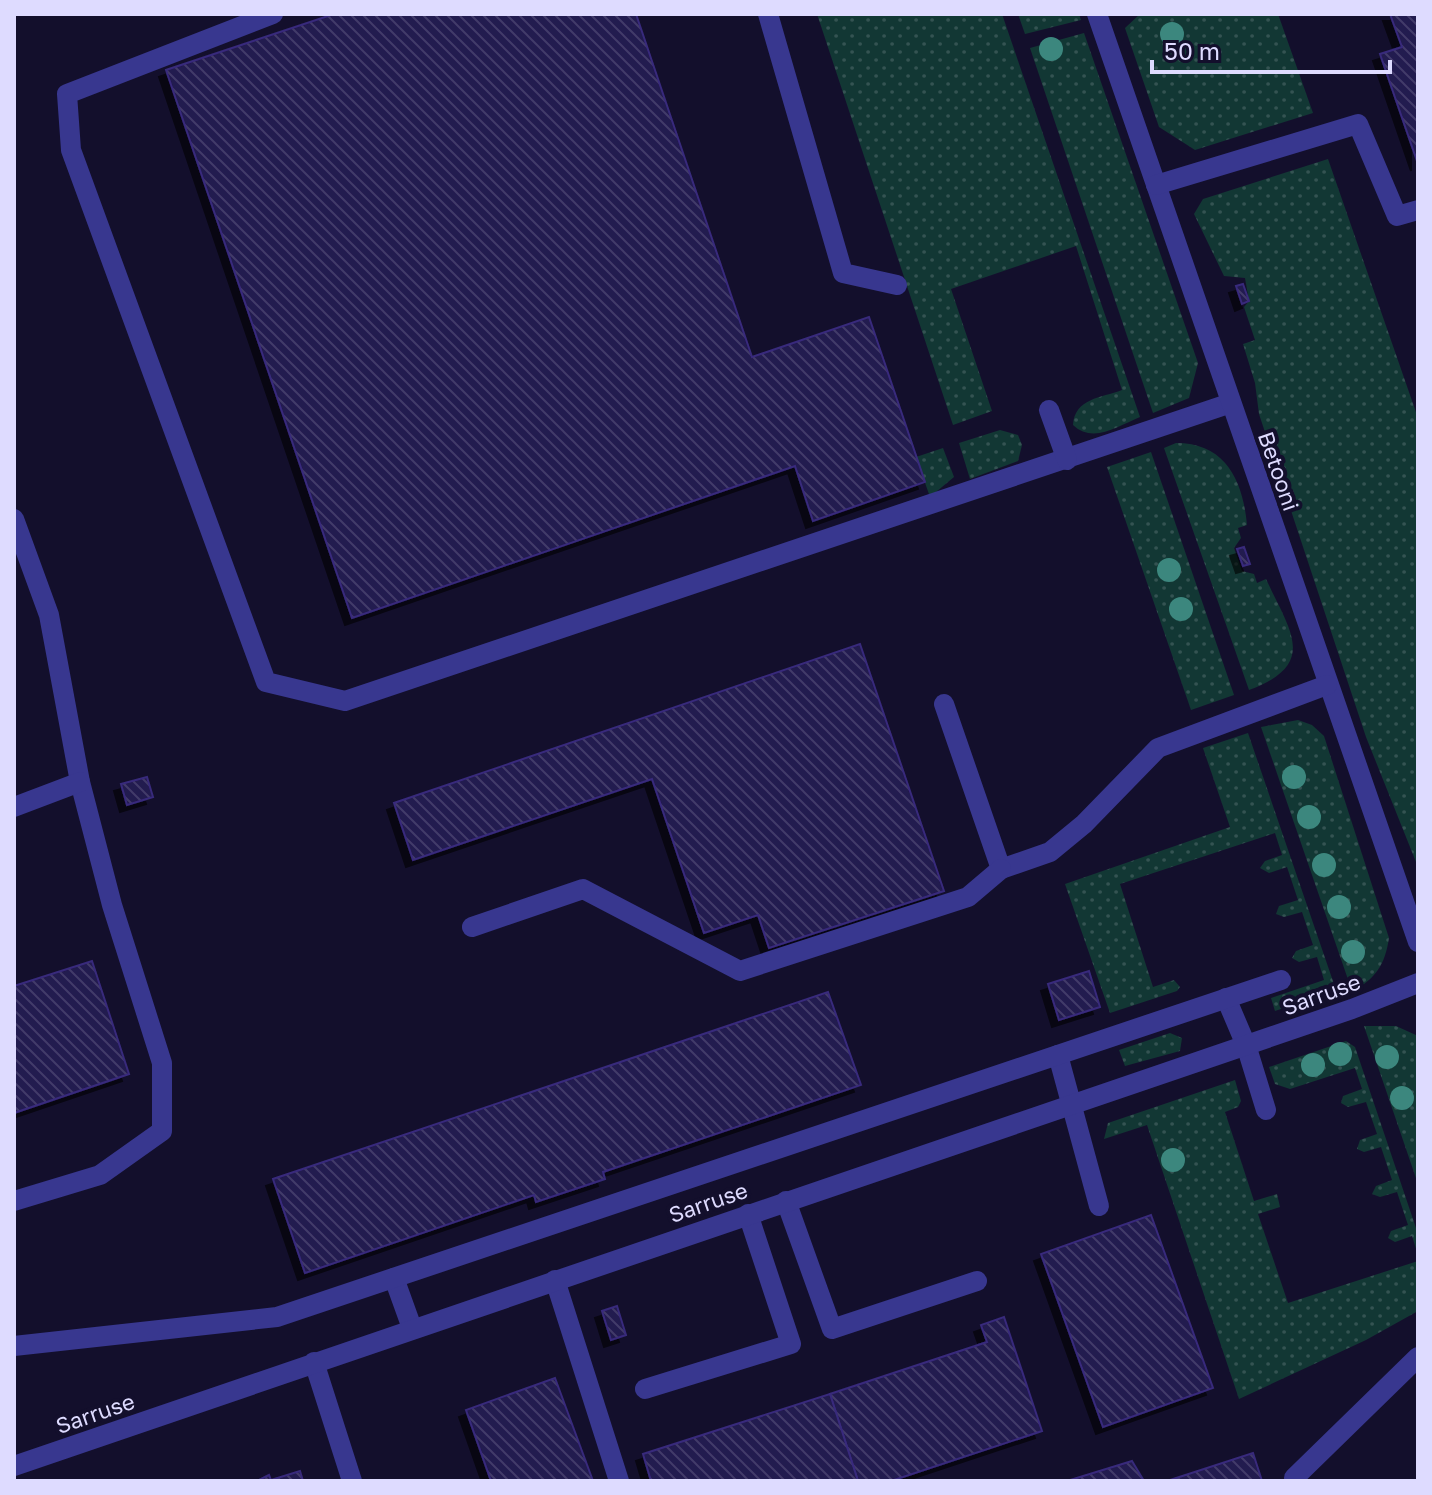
<svg xmlns="http://www.w3.org/2000/svg" width="1432" height="1495" font-family="'Golos Text',sans-serif">
	<defs>
		<pattern id="grass-dots" width="8" height="8" patternUnits="userSpaceOnUse" patternTransform="scale(2)"><rect width="8" height="8" fill="#123734"/><path d="M2 2h.1M6 6h.1" fill="none" stroke="#345352" stroke-width="1.8" stroke-linecap="round"/></pattern>
		<pattern id="building-back-hatch" width="6" height="6" patternUnits="userSpaceOnUse" patternTransform="scale(2)"><rect width="6" height="6" fill="#231a4f"/><path d="M-1 5l2 2M0 0l6 6M5-1l2 2" fill="none" stroke="#423b69"/></pattern>
		<filter id="shadow"><feDropShadow dx="-7" dy="7" stdDeviation="0" flood-color="#0009"/></filter>
	</defs>
	<rect width="100%" height="100%" fill="#130f2c"/>
	<g fill="url(#grass-dots)">
		<path d="M817 14H1002L1140 417C1118 426 1093 444 1073 425 1075 398 1101 398 1122 390L1076 246 951 289 992 411 953 425Z"/>
		<polygon points="1018,14 1079,14 1081,20 1025,34"/>
		<polygon points="1140,14 1278,14 1313,113 1195,150 1159,127 1125,28"/>
		<polygon points="1084,33 1198,363 1189,398 1153,413 1030,48"/>
		<polygon points="1328,159 1418,418 1418,867 1366,737 1259,414 1255,383 1243,344 1255,340 1244,307 1249,301 1245,278 1224,276 1194,214 1203,199"/>
		<polygon points="1000,430 1018,435 1022,445 1018,461 970,479 959,443"/>
		<path d="M1176 443C1226 443 1243 481 1247 525L1238 528 1241 538 1234 548 1242 571 1254 574 1257 583 1266 579C1290 631 1319 664 1249 690L1164 448Z"/>
		<polygon points="943,448 954,477 930,497 916,457"/>
		<polygon points="1151,452 1234,695 1191,710 1107,467"/>
		<path d="M1298 720 1312 725 1324 736 1389 938C1385 964 1376 979 1352 991L1261 727Z"/>
		<polygon points="1248,733 1336,990 1275,1011 1271,998 1324,980 1317,957 1299,962 1292,958 1296,951 1313,945 1302,912 1284,917 1276,914 1279,906 1298,900 1287,867 1269,873 1260,868 1265,861 1282,855 1275,833 1120,884 1153,987 1174,980 1180,987 1177,991 1110,1013 1065,884 1230,827 1203,748"/>
		<polygon points="1364,1026 1396,1026 1418,1036 1418,1184"/>
		<polygon points="1170,1033 1182,1038 1180,1051 1125,1066 1119,1050"/>
		<polygon points="1346,1041 1355,1047 1418,1234 1418,1255 1412,1236 1395,1242 1388,1238 1391,1231 1408,1225 1397,1192 1380,1197 1372,1194 1376,1186 1392,1180 1381,1147 1364,1152 1357,1149 1360,1140 1377,1134 1366,1102 1348,1107 1341,1103 1343,1096 1362,1089 1355,1068 1290,1089 1275,1084 1269,1067"/>
		<polygon points="1235,1080 1241,1101 1238,1107 1225,1112 1254,1201 1277,1194 1280,1207 1258,1214 1288,1303 1418,1261 1418,1311 1366,1340 1239,1399 1147,1125 1104,1139 1108,1123"/>
	</g>
	<g fill="url(#building-back-hatch)" stroke="#382a7c" stroke-width="2" filter="url(#shadow)">
		<polygon points="334,14 636,14 752,357 869,317 925,482 813,521 795,466 352,618 166,70"/>
		<polygon points="1390,14 1418,14 1418,164 1380,54 1402,47"/>
		<polygon points="1243,284 1249,301 1242,304 1236,286"/>
		<polygon points="1244,547 1250,564 1243,566 1237,549"/>
		<polygon points="860,644 944,891 769,948 758,915 704,933 652,779 413,860 394,803"/>
		<polygon points="147,777 153,797 127,805 121,784"/>
		<polygon points="92,961 129,1074 14,1113 14,986"/>
		<polygon points="1089,971 1100,1007 1059,1020 1048,984"/>
		<polygon points="828,992 861,1085 603,1172 605,1179 536,1202 534,1195 305,1273 273,1179"/>
		<polygon points="1151,1215 1213,1388 1103,1427 1041,1254"/>
		<polygon points="617,1306 626,1335 611,1340 602,1311"/>
		<polygon points="1004,1317 1042,1431 891,1481 858,1481 830,1394 987,1342 981,1325"/>
		<polygon points="555,1378 593,1481 491,1481 466,1410"/>
		<polygon points="830,1394 858,1481 651,1481 643,1454"/>
		<polygon points="1253,1453 1262,1481 1167,1481"/>
		<polygon points="1132,1461 1144,1481 1067,1481"/>
		<polygon points="300,1471 303,1481 257,1481 269,1475 271,1480"/>
	</g>
	<g fill="none" stroke-linecap="round" stroke-linejoin="round">
		<g stroke="#38378f" stroke-width="20">
			<polyline points="273,14 67,94 71,150 266,682 345,701 1231,403"/>
			<polyline points="768,14 843,273 897,285"/>
			<polyline points="1097,14 1418,942"/>
			<polyline points="1156,185 1358,124 1397,216 1418,210"/>
			<polyline points="1049,410 1067,460"/>
			<polyline points="14,519 49,615 80,782 112,905 162,1063 162,1131 100,1175 14,1201"/>
			<polyline points="944,704 1001,869 1050,852 1084,824 1158,748 1327,685"/>
			<polyline points="14,807 80,782"/>
			<polyline points="472,927 583,889 740,971 968,897 1001,869"/>
			<polyline points="1226,998 1246,1045 1266,1110"/>
			<polyline points="1058,1055 1099,1206"/>
			<polyline points="786,1201 832,1329 977,1281"/>
			<polyline points="394,1278 412,1328"/>
			<polyline points="555,1280 619,1481"/>
			<polyline points="14,1346 277,1317 1281,980"/>
			<polyline points="314,1362 352,1481"/>
			<polyline points="645,1389 791,1344 748,1214"/>
			<polyline points="14,1466 1352,1009 1418,983"/>
			<polyline points="1294,1478 1418,1357"/>
		</g>
	</g>
	<g fill="#3c877e">
		<circle cx="1172" cy="34" r="12"/>
		<circle cx="1051" cy="49" r="12"/>
		<circle cx="1169" cy="570" r="12"/>
		<circle cx="1181" cy="609" r="12"/>
		<circle cx="1294" cy="777" r="12"/>
		<circle cx="1309" cy="817" r="12"/>
		<circle cx="1324" cy="865" r="12"/>
		<circle cx="1339" cy="907" r="12"/>
		<circle cx="1353" cy="952" r="12"/>
		<circle cx="1340" cy="1054" r="12"/>
		<circle cx="1387" cy="1057" r="12"/>
		<circle cx="1313" cy="1065" r="12"/>
		<circle cx="1402" cy="1098" r="12"/>
		<circle cx="1173" cy="1160" r="12"/>
	</g>
	<g text-anchor="middle" dominant-baseline="central" stroke-width="8" stroke-linejoin="round" paint-order="stroke">
		<g font-size="22" fill="#dedbff" stroke="#130f2c">
			<text transform="translate(1279 471) rotate(71)">Betooni</text>
			<text transform="translate(1321 994) rotate(-20)">Sarruse</text>
			<text transform="translate(708 1202) rotate(-19)">Sarruse</text>
			<text transform="translate(95 1413) rotate(-19)">Sarruse</text>
		</g>
	</g>
	<rect width="1432" height="1495" fill="none" stroke="#dedbff" stroke-width="32"/>
	<path d="M1152 60v12h238v-12" fill="none" stroke="#dedbff" stroke-width="4"/>
	<text x="1164" y="60" font-size="24" fill="#dedbff" stroke="#130f2c" stroke-width="6" paint-order="stroke">50 m</text>
</svg>
